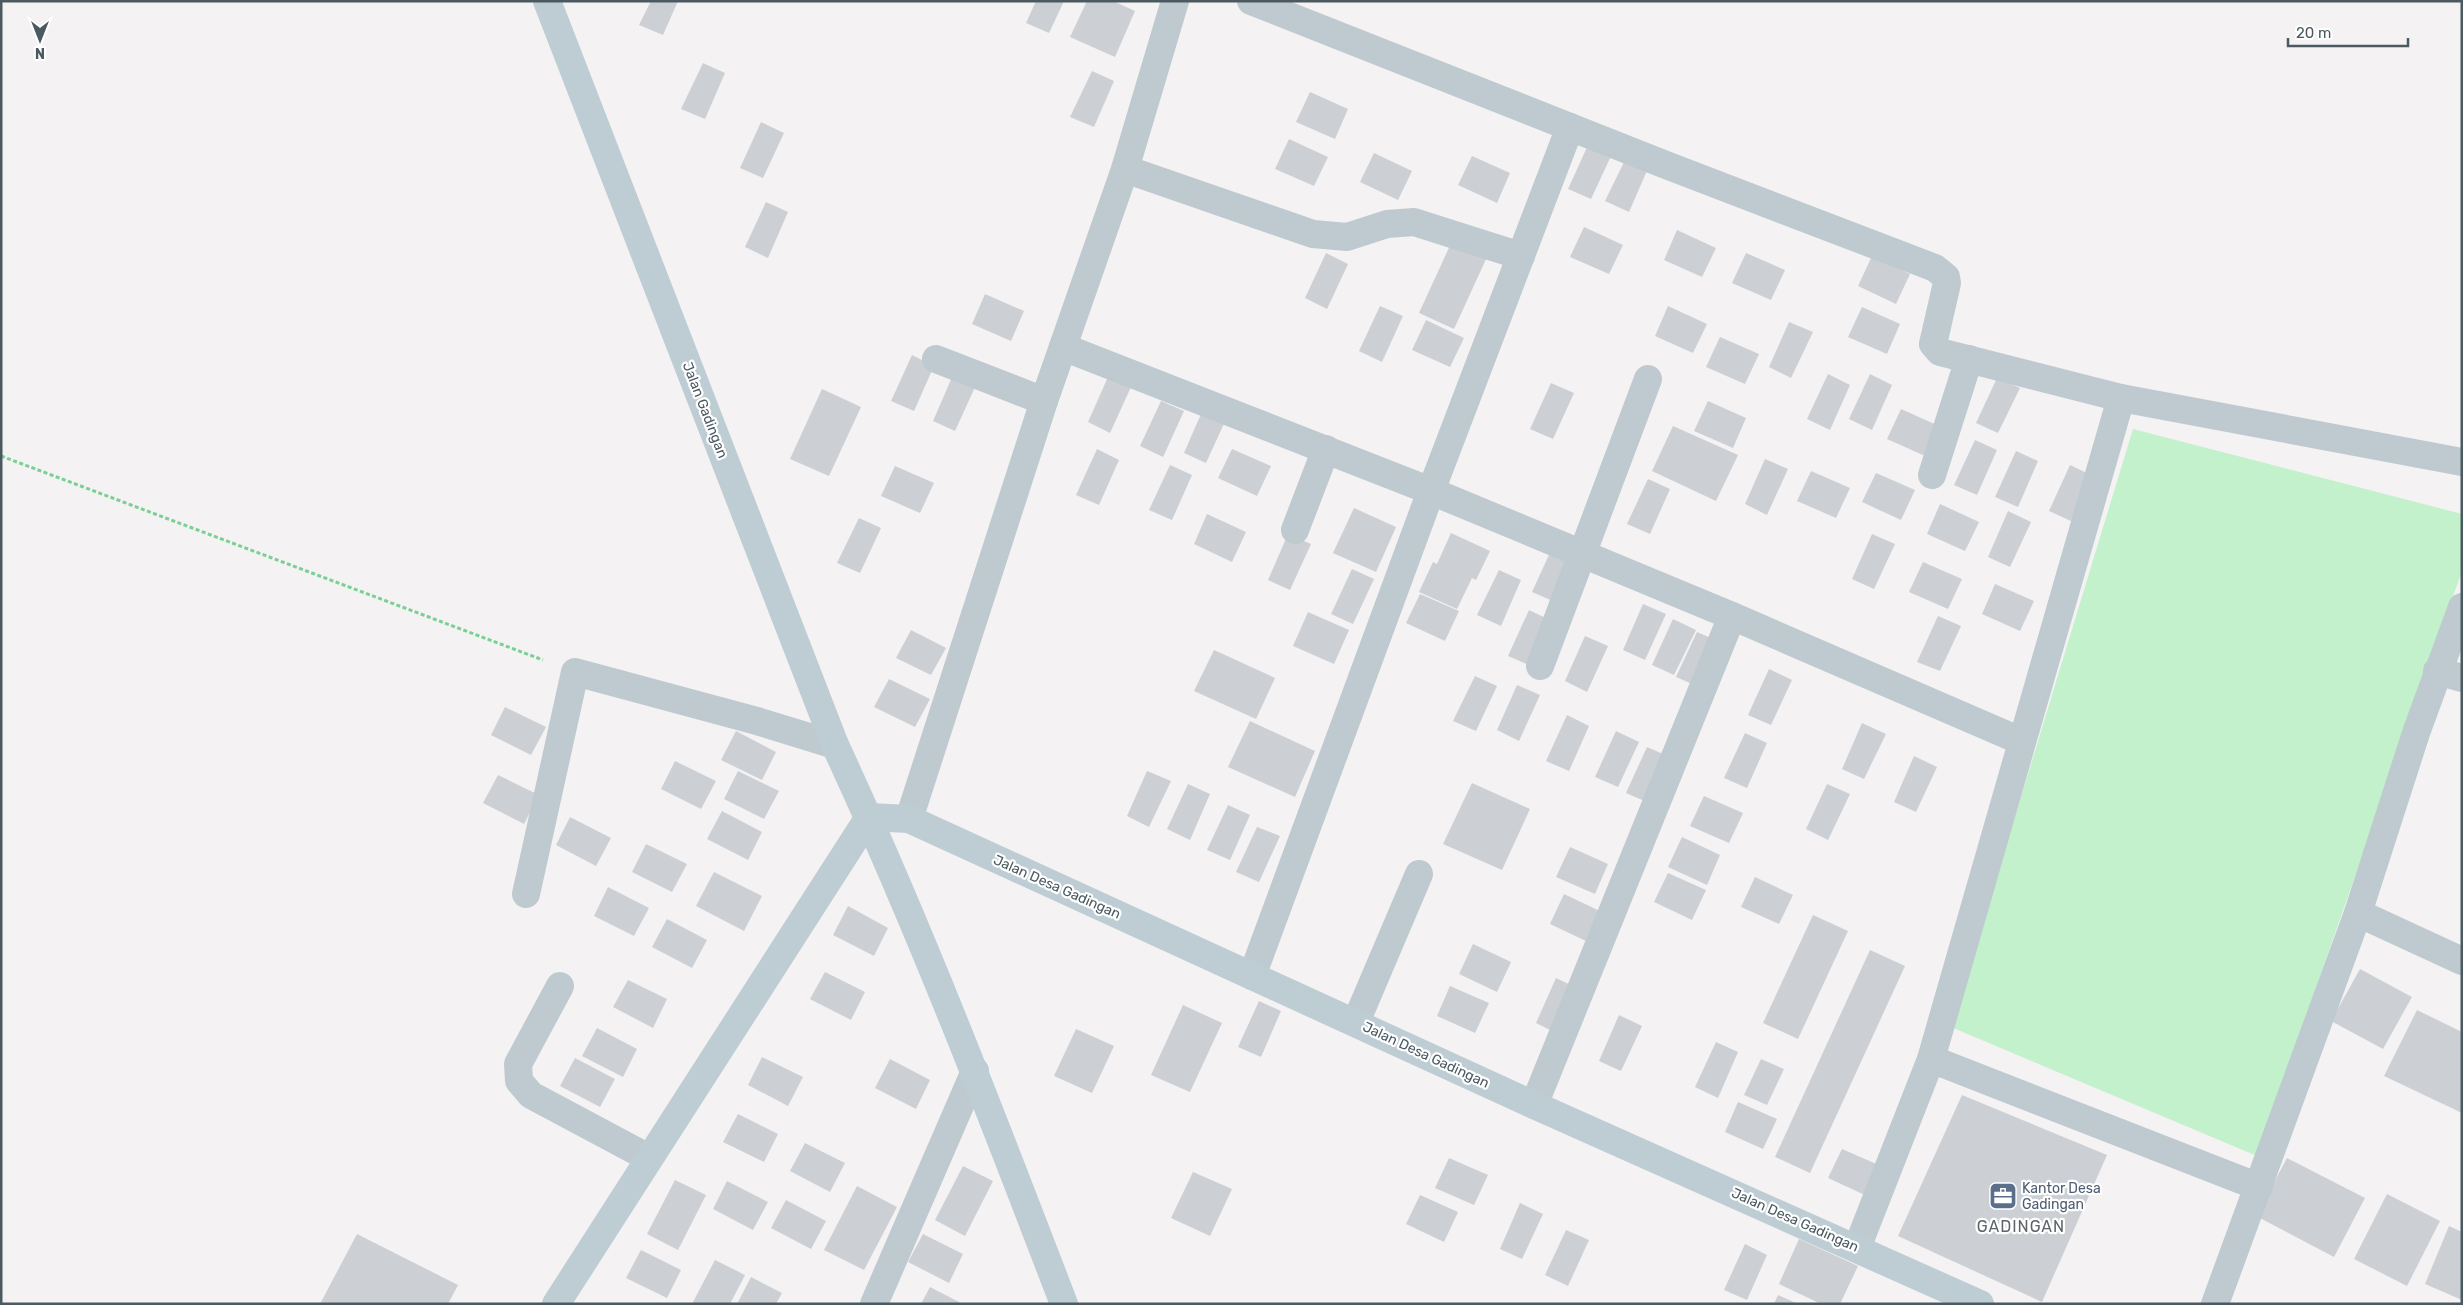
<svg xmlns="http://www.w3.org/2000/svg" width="2463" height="1305" font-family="Rubik,sans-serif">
	<rect width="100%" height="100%" fill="#f4f2f3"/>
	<polygon fill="#c2f1cb" points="2133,429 2462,514 2462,571 2257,1156 1951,1027"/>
	<g fill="#ccd0d4">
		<polygon points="651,1 678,1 663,35 639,25"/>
		<polygon points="1036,1 1064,1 1049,33 1026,23"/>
		<polygon points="1087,1 1113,1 1135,11 1115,57 1070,37"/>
		<polygon points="703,63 725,73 705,119 681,109"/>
		<polygon points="1092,71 1114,81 1094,127 1070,117"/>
		<polygon points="1310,92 1348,109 1335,139 1296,122"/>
		<polygon points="761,122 784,133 763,178 740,168"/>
		<polygon points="1289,139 1328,157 1314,186 1275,169"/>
		<polygon points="1589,143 1612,154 1591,199 1568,189"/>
		<polygon points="1374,153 1412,171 1398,200 1360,182"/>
		<polygon points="1472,156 1510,173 1497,203 1458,185"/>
		<polygon points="1627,156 1649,166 1629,212 1605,201"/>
		<polygon points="766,202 788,212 768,258 745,247"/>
		<polygon points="1584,227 1623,245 1609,274 1570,257"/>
		<polygon points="1677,230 1716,248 1702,277 1664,260"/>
		<polygon points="1452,241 1487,257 1454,329 1419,313"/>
		<polygon points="1326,253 1348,264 1327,309 1305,298"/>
		<polygon points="1746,253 1785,270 1771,300 1732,283"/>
		<polygon points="1872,256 1910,274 1896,304 1858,286"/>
		<polygon points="985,294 1024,311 1011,341 972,324"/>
		<polygon points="1380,306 1403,316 1382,362 1359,351"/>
		<polygon points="1668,306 1707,324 1693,353 1655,336"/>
		<polygon points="1862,307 1900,324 1887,354 1848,337"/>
		<polygon points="1426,320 1464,338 1450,367 1412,350"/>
		<polygon points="1789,322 1813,332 1791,378 1769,367"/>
		<polygon points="1720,337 1759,354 1745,384 1706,367"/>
		<polygon points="912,355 934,366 914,411 891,401"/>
		<polygon points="1828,374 1850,385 1830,430 1807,419"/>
		<polygon points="1870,374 1892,385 1872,430 1849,419"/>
		<polygon points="953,375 976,385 955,431 933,421"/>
		<polygon points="1108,377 1131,387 1110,433 1088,422"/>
		<polygon points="1997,378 2020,388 1998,433 1976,423"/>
		<polygon points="1551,383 1574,393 1553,439 1530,429"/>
		<polygon points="822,389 861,407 829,476 790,459"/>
		<polygon points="1161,401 1184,411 1163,457 1140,446"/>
		<polygon points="1708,401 1746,418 1733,448 1694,431"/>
		<polygon points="1204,407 1227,417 1206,463 1184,453"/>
		<polygon points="1901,409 1939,426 1925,456 1887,439"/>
		<polygon points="1673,426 1738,455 1716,501 1652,471"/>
		<polygon points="1975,440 1997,450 1977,495 1954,485"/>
		<polygon points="1097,449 1119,460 1099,505 1076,495"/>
		<polygon points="1232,449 1271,466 1257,496 1218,478"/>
		<polygon points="2016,451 2038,461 2018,507 1995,497"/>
		<polygon points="1765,459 1788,469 1767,515 1745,504"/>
		<polygon points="1170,465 1192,475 1172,520 1149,510"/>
		<polygon points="2070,465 2093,476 2071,521 2049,511"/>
		<polygon points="895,466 934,483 920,513 881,496"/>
		<polygon points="1811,471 1850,488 1836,518 1797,501"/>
		<polygon points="1876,473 1915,490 1901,520 1862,502"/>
		<polygon points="1648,479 1670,489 1650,534 1627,524"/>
		<polygon points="1940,504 1979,522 1965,551 1927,534"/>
		<polygon points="1354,508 1396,527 1376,572 1333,553"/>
		<polygon points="2008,511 2031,522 2010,567 1988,557"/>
		<polygon points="1207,514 1246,532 1232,562 1194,544"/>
		<polygon points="859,518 881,528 860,573 837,563"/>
		<polygon points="1451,533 1490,551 1476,580 1472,578 1457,609 1419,592 1433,562 1437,564"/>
		<polygon points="1288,534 1311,544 1290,590 1268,580"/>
		<polygon points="1872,534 1895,544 1874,589 1852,579"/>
		<polygon points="1553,546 1576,556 1555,602 1532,592"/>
		<polygon points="1923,562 1962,579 1948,609 1909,592"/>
		<polygon points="1352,569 1374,579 1353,624 1331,614"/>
		<polygon points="1499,570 1521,580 1501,626 1477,615"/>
		<polygon points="1995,584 2034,601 2020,631 1982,614"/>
		<polygon points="1420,594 1459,611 1445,641 1406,623"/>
		<polygon points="1643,604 1666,614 1645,660 1623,650"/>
		<polygon points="1529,610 1552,621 1531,666 1508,656"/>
		<polygon points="1308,612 1349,630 1334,664 1293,646"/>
		<polygon points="1938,616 1961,626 1940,671 1917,662"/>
		<polygon points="1673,619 1696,630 1674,675 1652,665"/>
		<polygon points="911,630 946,648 931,675 896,658"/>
		<polygon points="1697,632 1720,642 1699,687 1676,677"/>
		<polygon points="1585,636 1608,646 1587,692 1565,681"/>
		<polygon points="1214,650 1275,678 1256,719 1194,691"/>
		<polygon points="1769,669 1792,680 1771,725 1748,715"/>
		<polygon points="1475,676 1497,686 1476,731 1453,721"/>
		<polygon points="889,679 930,699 915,727 874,707"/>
		<polygon points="1517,685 1540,695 1519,741 1497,730"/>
		<polygon points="505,707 546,727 531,755 491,735"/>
		<polygon points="1567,715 1589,726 1569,771 1546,761"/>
		<polygon points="1250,721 1315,751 1295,797 1228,767"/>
		<polygon points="1862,723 1886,734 1864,779 1842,769"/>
		<polygon points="736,731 776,752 762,780 721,760"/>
		<polygon points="1616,731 1639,742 1618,787 1595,777"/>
		<polygon points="1745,733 1767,743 1747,788 1724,778"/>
		<polygon points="1647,747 1670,757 1649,803 1626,793"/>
		<polygon points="1914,756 1937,767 1916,812 1894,802"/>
		<polygon points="675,761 716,781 701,809 661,789"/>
		<polygon points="738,771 779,791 764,819 724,799"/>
		<polygon points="1147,771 1171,781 1149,827 1127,816"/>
		<polygon points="498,775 539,795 524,824 483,803"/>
		<polygon points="1472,783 1530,809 1502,870 1443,844"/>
		<polygon points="1188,784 1210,794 1190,840 1167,829"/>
		<polygon points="1827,784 1850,794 1828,840 1806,829"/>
		<polygon points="1704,796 1743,813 1729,843 1690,826"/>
		<polygon points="1228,805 1250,815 1230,860 1207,850"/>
		<polygon points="722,811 762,832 748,860 707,839"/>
		<polygon points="570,817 611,838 596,866 556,845"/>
		<polygon points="1257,827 1280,836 1259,882 1236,872"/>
		<polygon points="1682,837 1720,855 1707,885 1668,867"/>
		<polygon points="646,844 687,864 672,892 632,872"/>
		<polygon points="1570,847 1608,864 1595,894 1556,877"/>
		<polygon points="714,872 762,896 744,931 696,906"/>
		<polygon points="1668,873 1706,890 1692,920 1654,902"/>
		<polygon points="1755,877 1793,895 1779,924 1741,907"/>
		<polygon points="608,887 649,908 634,936 594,916"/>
		<polygon points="1564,894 1602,912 1588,942 1550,924"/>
		<polygon points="848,906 888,928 874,956 833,935"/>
		<polygon points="1813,915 1848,931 1798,1039 1763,1023"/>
		<polygon points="667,919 707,940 692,968 652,947"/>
		<polygon points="1473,944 1511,962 1497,992 1459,974"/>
		<polygon points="1870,950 1905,966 1810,1173 1775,1157"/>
		<polygon points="2360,969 2412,997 2383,1049 2331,1021"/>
		<polygon points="825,972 865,992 851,1020 810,999"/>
		<polygon points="1556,978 1579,989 1558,1034 1536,1023"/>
		<polygon points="628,980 667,999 653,1028 613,1007"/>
		<polygon points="1450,986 1489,1003 1475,1033 1437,1016"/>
		<polygon points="1259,1001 1281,1011 1261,1057 1238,1047"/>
		<polygon points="1183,1005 1222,1023 1190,1092 1151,1075"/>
		<polygon points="2417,1010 2462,1032 2462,1113 2384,1076"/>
		<polygon points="1619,1015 1642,1026 1621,1071 1599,1061"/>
		<polygon points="597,1028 637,1049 623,1077 582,1056"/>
		<polygon points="1076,1029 1114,1046 1092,1093 1054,1076"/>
		<polygon points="1716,1042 1738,1052 1718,1098 1695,1087"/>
		<polygon points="762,1057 803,1077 788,1106 748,1085"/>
		<polygon points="575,1058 615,1079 600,1107 560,1086"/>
		<polygon points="890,1059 930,1080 916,1109 875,1088"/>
		<polygon points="1761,1059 1784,1069 1767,1105 1744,1095"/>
		<polygon points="1962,1095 2107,1155 2042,1302 1898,1236"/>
		<polygon points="1738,1102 1777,1119 1763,1149 1725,1132"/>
		<polygon points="738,1114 778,1134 764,1162 723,1142"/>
		<polygon points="805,1143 845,1163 830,1192 790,1171"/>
		<polygon points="1842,1149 1881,1166 1867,1196 1828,1178"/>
		<polygon points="1449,1158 1488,1175 1474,1205 1435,1188"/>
		<polygon points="2287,1158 2365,1198 2334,1257 2256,1216"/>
		<polygon points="963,1166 993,1181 965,1236 935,1220"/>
		<polygon points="1193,1172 1232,1189 1210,1236 1171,1218"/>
		<polygon points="675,1180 706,1195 678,1250 647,1234"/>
		<polygon points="727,1181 768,1202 753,1230 713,1209"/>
		<polygon points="857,1186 897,1207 864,1270 824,1250"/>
		<polygon points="2387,1194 2440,1221 2407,1286 2354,1259"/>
		<polygon points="1420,1195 1458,1212 1444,1242 1406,1224"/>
		<polygon points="786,1200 826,1221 811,1249 771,1228"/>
		<polygon points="1520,1203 1543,1214 1522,1259 1500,1249"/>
		<polygon points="2449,1226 2462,1232 2462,1300 2425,1284"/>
		<polygon points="1566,1230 1589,1240 1568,1286 1545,1275"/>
		<polygon points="357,1234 458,1285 448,1304 320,1304"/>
		<polygon points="923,1234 963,1254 949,1283 908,1262"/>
		<polygon points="1799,1239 1858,1266 1840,1304 1821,1304 1779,1284"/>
		<polygon points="1745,1244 1767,1255 1747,1300 1724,1290"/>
		<polygon points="641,1250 681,1270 667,1298 626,1278"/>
		<polygon points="715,1260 745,1275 730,1304 692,1304"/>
		<polygon points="751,1277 782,1293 776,1304 737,1304"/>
		<polygon points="930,1287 963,1304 921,1304"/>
		<polygon points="1778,1295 1798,1304 1774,1304"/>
	</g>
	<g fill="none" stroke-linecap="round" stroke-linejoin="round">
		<polyline stroke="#79d093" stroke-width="3" stroke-dasharray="4 2.5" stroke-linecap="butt" points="1,456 543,660"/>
		<g stroke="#becacf" stroke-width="28">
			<polyline points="1251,1 1666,165 1935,268 1946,277 1947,283 1933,344 1940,352 2121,398 1931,1059 1857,1248"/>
			<polyline points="1125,169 1313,234 1347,237 1387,224 1414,222 1521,256"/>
			<polyline points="1063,347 1431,491 1732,616 2021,741"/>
			<polyline points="936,359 1044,401"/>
			<polyline points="2121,398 2462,462"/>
			<polyline points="1932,475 1969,359"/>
			<polyline points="1295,530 1326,449"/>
			<polyline points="1540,666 1648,379"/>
			<polyline points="2437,671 2462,678"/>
			<polyline points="909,819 1044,401 1125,169 1175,1"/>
			<polyline points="526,894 575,672 757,721 835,745"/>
			<polyline points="2358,913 2462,961"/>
			<polyline points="1252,976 1431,491 1570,127"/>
			<polyline points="560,986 518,1064 519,1081 531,1095 649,1158"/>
			<polyline points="1356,1022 1419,874"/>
			<polyline points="1931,1059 2259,1187"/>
			<polyline points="1534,1105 1732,616"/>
			<polyline points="874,1304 975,1071"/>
			<polyline points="2215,1304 2358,913 2416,733 2462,607"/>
		</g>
		<g stroke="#becdd4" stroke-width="28">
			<path d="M547 1 835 745C920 928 992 1116 1064 1304"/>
			<polyline points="869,817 909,819 1534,1105 1980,1304"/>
			<polyline points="556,1304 869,817"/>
		</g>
	</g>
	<defs>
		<symbol id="office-square" viewBox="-11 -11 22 22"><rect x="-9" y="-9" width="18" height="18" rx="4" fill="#5c6f8a" stroke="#fff"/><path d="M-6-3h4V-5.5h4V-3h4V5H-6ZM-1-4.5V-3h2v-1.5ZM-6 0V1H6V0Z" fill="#fff"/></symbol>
	</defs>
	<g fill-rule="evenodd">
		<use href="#office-square" x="1987" y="1180" width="32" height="32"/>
	</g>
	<g text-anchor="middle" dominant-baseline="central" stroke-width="4.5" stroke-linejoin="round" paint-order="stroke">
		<g font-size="14" fill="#4a5a60" stroke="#fff">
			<text transform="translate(705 410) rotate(69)">Jalan Gadingan</text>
			<text transform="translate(1057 887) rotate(24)">Jalan Desa Gadingan</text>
			<text transform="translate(1426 1055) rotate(25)">Jalan Desa Gadingan</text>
			<text transform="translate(1795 1220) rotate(24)">Jalan Desa Gadingan</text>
		</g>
		<g font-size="14" fill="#4e5e75" stroke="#fff" text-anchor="start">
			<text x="2022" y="1188">Kantor Desa<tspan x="2022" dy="16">Gadingan</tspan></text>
		</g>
		<g font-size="16" letter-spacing="1" fill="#5e6467" stroke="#fff">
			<text x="2021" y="1226">GADINGAN</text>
		</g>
	</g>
	<rect width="2463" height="1305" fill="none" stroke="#4a5a60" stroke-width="5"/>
	<g transform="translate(40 40) rotate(180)" stroke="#ffffff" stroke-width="4" paint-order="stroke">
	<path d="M0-4L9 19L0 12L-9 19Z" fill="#4a5a60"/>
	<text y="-8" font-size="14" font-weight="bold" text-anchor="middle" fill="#4a5a60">N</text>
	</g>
	<path d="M2288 38v8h120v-8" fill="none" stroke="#4a5a60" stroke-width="2.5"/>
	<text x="2296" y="38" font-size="15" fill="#4a5a60" stroke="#ffffff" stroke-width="4" paint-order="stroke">20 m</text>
</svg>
